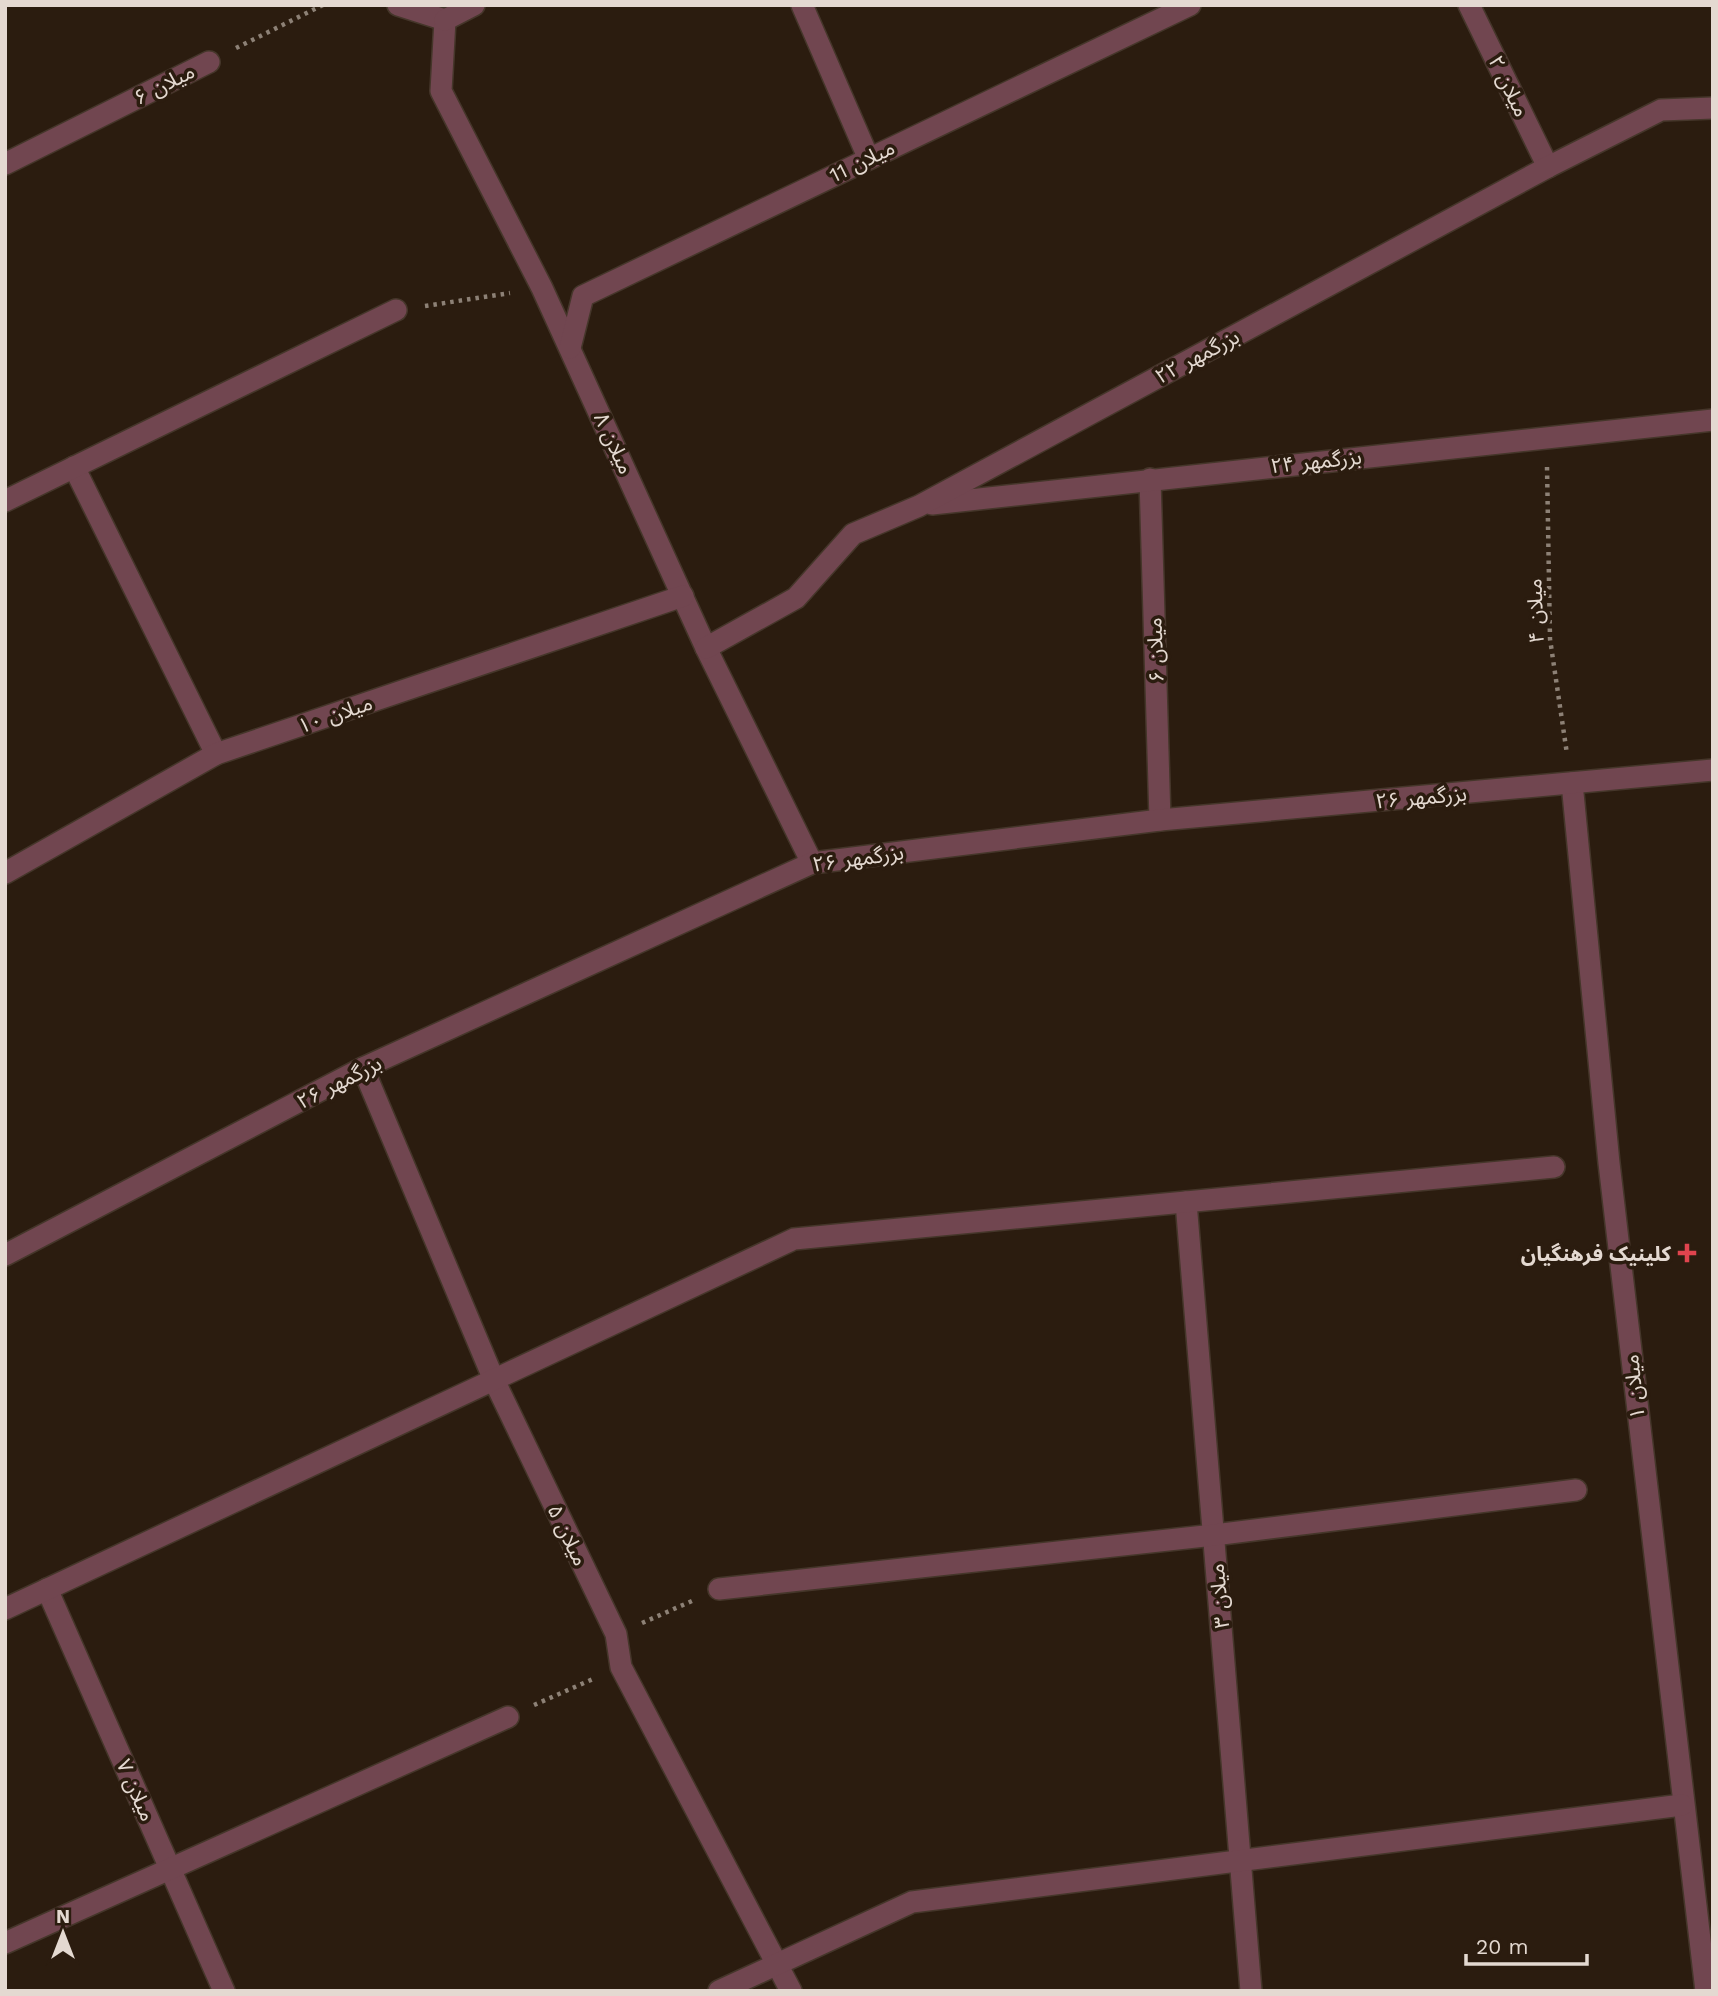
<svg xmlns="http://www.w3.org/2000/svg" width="1718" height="1996" font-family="'Work Sans','Noto Sans Arabic',sans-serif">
	<rect width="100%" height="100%" fill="#2b1c0f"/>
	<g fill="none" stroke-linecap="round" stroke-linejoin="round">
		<defs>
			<g id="street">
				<polyline points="398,5 445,20"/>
				<polyline points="802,5 868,157"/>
				<polyline points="1469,5 1548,167"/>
				<polyline points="445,20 441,91 542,288 706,648 812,863"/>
				<polyline points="445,20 474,5"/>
				<polyline points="5,164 209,62"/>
				<polyline points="570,348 583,296 1190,5"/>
				<polyline points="74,467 216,754"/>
				<polyline points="1150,479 1160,820"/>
				<polyline points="5,501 396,310"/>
				<polyline points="932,504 1713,420"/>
				<polyline points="706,648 796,598 853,534 919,506 1548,167 1661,110 1713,108"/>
				<polyline points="1572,783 1609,1163 1706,1991"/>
				<polyline points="5,873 216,754 683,596"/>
				<polyline points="363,1068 494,1380 616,1634 621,1667 791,1991"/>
				<polyline points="1186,1202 1251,1991"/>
				<polyline points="5,1255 363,1068 812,863 1160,820 1713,770"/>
				<polyline points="47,1589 224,1991"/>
				<polyline points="719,1589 1214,1535 1576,1490"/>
				<polyline points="5,1609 794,1239 1554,1167"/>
				<polyline points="5,1943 508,1717"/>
				<polyline points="719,1991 912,1902 1682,1805"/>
			</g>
		</defs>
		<use href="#street" stroke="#45362a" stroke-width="24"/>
		<g stroke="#8d8176" stroke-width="4.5" stroke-dasharray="3.5 5" stroke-linecap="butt">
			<polyline points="236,48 323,5"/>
			<polyline points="425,306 510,293"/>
			<polyline points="1547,467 1550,639 1567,754"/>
			<polyline points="642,1623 692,1601"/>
			<polyline points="534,1705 593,1679"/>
		</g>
		<use href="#street" stroke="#714650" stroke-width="21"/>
	</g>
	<path fill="#e0444e" stroke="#2b1c0f" stroke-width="2.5" d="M1683.5 1242.5h7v7h7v7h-7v7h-7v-7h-7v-7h7z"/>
	<g text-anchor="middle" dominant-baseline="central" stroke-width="7" stroke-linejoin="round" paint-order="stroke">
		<g font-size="21" fill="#e4d9d1" stroke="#2b1c0f">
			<text transform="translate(164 84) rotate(-27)">میلان ۶</text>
			<text transform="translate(1509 86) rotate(64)">میلان ۲</text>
			<text transform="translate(862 161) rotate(-26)">میلان 11</text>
			<text transform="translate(1197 356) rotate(-28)">بزرگمهر ۲۲</text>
			<text transform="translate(614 443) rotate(65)">میلان ۸</text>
			<text transform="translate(1316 461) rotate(-6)">بزرگمهر ۲۴</text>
			<text transform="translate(1535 611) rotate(-92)">میلان ۴</text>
			<text transform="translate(1155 650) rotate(-92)">میلان ۶</text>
			<text transform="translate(335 714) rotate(-19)">میلان ۱۰</text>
			<text transform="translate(1421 797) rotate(-5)">بزرگمهر ۲۶</text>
			<text transform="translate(858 858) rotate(-8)">بزرگمهر ۲۶</text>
			<text transform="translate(339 1082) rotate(-27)">بزرگمهر ۲۶</text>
			<text transform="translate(1634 1387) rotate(-96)">میلان ۱</text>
			<text transform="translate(568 1535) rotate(64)">میلان ۵</text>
			<text transform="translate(1219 1596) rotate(-95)">میلان ۳</text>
			<text transform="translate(136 1790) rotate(66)">میلان ۷</text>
		</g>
		<g font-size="21" font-weight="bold" fill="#e4d9d1" stroke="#2b1c0f" text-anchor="end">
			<text x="1671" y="1253">کلینیک فرهنگیان</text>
		</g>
	</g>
	<rect width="1718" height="1996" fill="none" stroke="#e4d9d1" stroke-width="14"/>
	<g transform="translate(63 1933)" stroke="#2b1c0f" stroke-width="5" paint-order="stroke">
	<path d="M0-5L12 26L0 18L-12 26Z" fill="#e4d9d1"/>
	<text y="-10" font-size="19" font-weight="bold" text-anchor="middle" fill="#e4d9d1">N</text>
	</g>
	<path d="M1466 1954v10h121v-10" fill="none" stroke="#e4d9d1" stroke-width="3.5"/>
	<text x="1476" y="1954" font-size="21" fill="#e4d9d1" stroke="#2b1c0f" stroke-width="5" paint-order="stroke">20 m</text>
</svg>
